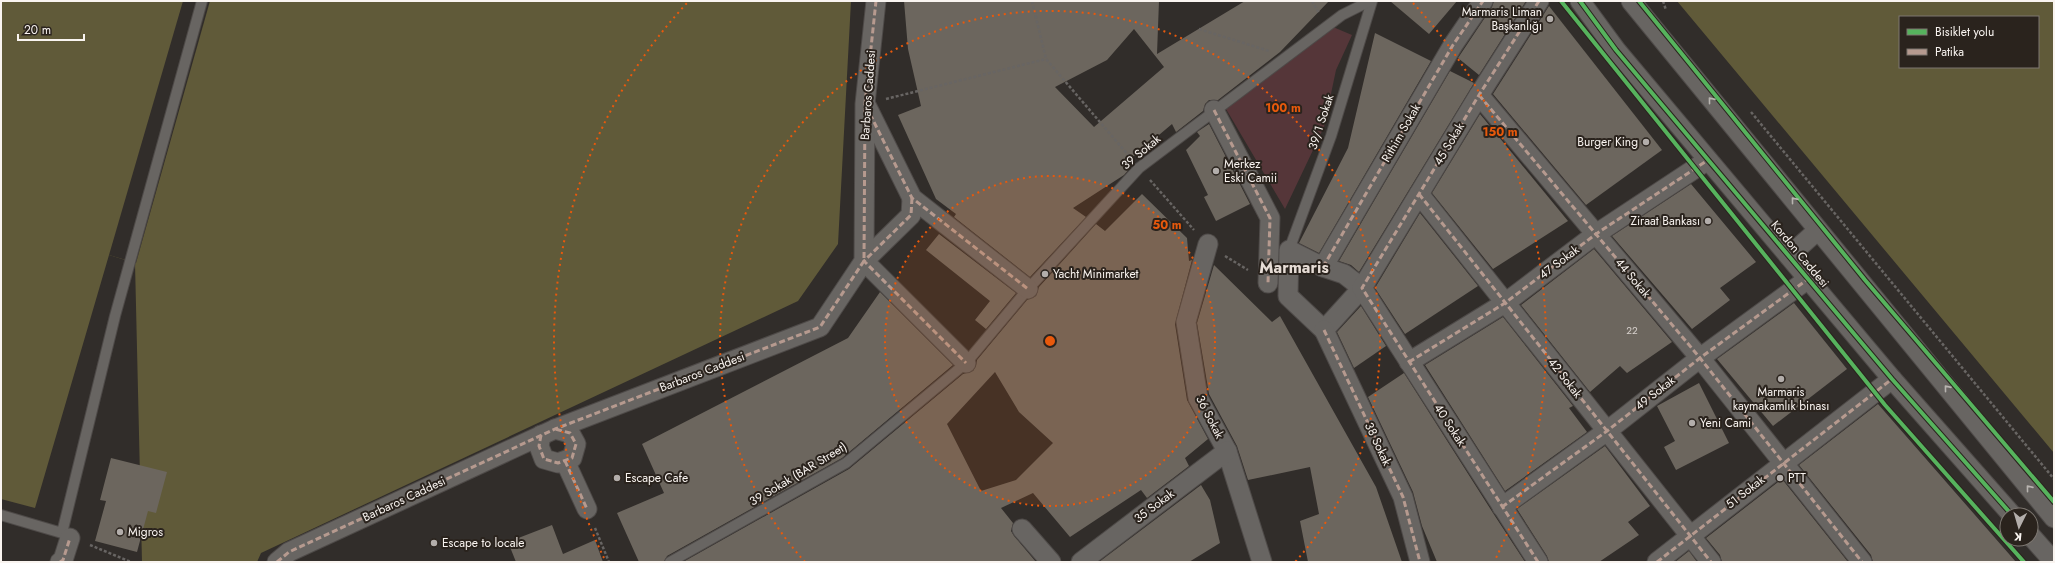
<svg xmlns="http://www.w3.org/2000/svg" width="2055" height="563" font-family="Jost,sans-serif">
	<rect width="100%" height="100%" fill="#312d2a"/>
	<polygon fill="#553639" points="1333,27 1352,35 1336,70 1324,127 1285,209 1226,109"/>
	<g fill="#605a39" fill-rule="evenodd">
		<polygon points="1,1 851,1 838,244 798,301 261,553 257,562 142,562 135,263 109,255 35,508 1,499"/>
		<path d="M1677 1H2054V453ZM1900 17H2038V67H1900Z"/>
	</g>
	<polygon fill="#312d2a" points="183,1 210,1 136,263 109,255"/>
	<g fill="#6c665e" fill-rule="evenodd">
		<path d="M904 1H1159L1157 54 1245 1H1329L1280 52 1218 100H1209L1205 104 1203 111 1176 132 1172 124 1127 162 1131 167 1124 175 1073 208 1086 217 1030 277 954 217 956 214 936 199 898 115 921 106 908 49ZM1134 29 1164 67 1094 127 1055 87 1107 60Z"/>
		<polygon points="1390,1 1457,1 1429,34"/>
		<polygon points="1494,1 1526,1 1479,75 1458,58 1492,7"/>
		<polygon points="1549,6 1662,150 1586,205 1493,94"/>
		<polygon points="1375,33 1431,61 1319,253 1299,243 1348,148"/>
		<polygon points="1450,71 1474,83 1359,272 1351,265 1339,261"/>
		<polygon points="1480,114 1568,221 1493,269 1432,193"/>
		<polygon points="1209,124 1250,204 1216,221 1204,197 1208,195 1186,150 1200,136 1197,132"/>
		<polygon points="1691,184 1756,262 1720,288 1730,300 1692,329 1612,236"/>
		<path d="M1142 194 1187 238 1189 261 1192 260 1175 324 1187 400 1208 439 1185 458 1189 466 1147 498 1141 490 1070 537 1033 493 1001 508 1013 523 1011 531 1014 536 1036 562H683L849 469 963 374 973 371 976 366 977 360 1027 300 1036 296 1039 287 1096 224 1105 231ZM995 372 1019 412 1053 443 1016 480 981 491 947 424Z"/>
		<polygon points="1420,213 1478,286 1405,334 1375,288"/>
		<polygon points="939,234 1016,293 986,329 975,320 990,301 926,250"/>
		<polygon points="1594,249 1672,342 1627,373 1620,366 1590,392 1521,305"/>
		<polygon points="1214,265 1272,322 1280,316 1376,487 1402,562 1308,562 1300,521 1319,514 1310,467 1248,480 1237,446 1209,394 1197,323"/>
		<polygon points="880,292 953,365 842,458 667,556 664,562 639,562 617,513 664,493 642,444 848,338"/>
		<polygon points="1794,303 1847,369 1773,426 1717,359"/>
		<polygon points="1361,306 1386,346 1354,368 1337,332"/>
		<polygon points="1503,317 1573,406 1569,408 1587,432 1505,491 1425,365"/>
		<polygon points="1404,373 1493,513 1525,562 1437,562 1422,526 1413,492 1368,397"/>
		<polygon points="1699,383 1729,443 1676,470 1664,447 1675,441 1657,406"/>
		<polygon points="1878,404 2016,562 1873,562 1871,555 1799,465"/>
		<polygon points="1605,446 1650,506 1628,522 1639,535 1599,562 1549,562 1547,556 1517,509"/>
		<polygon points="111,458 167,472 156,513 148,511 137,552 95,541 106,501 100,500"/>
		<polygon points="1782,479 1848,562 1722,562 1720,555 1706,538"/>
		<polygon points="1201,485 1210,500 1220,543 1189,562 1099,562"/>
		<polygon points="552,525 563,554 595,540 603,562 516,562 508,542"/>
		<polygon points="1689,551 1697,562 1675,562"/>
	</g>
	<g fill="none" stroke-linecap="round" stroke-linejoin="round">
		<defs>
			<g id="lane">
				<polyline points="1289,250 1331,136 1372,1"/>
				<polyline points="1,515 62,533 115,316 202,1"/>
				<polyline points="670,562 846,463 966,363 1028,289 1139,168 1342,15 1370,1"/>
			</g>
			<g id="street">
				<polyline points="1580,1 1616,50 1892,379 2012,515"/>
				<polyline points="1631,1 2054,518"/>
				<polyline points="1479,95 1700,358 1862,562"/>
				<polyline points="867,107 912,198 1028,289"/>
				<polyline points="1214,110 1270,218 1268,283"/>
				<polyline points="1419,194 1711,562"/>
				<polyline points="912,198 911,215 864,261 966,363"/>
				<polyline points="1208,244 1186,322 1198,398 1227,451 1262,562"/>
				<polygon points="1289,250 1323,267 1344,274 1362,288 1324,330 1288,296"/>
				<polyline points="1789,256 1818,230"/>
				<polyline points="1323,267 1453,45 1483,1"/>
				<polyline points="1324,330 1403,497 1420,562"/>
				<polyline points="1409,362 1505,303 1596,234 1708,160"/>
				<polyline points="541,435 539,446 544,459 558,463 572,458 576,444 570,433 555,429"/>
				<polyline points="565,461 587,509"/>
				<polyline points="1502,507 1607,431 1700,358 1808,279"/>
				<polyline points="1022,529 1051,562"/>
				<polyline points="2031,536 2054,562"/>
				<polyline points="60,562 63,560 70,538"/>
				<polyline points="277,562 289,552 555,429 820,327 864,261 865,104 876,1"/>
				<polyline points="1081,562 1227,451"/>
				<polyline points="1538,562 1362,288 1479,95 1539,1"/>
				<polyline points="1657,562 1892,379"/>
			</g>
		</defs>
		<use href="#lane" stroke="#4e4a48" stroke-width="12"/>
		<use href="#street" stroke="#4e4a48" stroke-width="21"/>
		<g stroke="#686563" stroke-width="2.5" stroke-dasharray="3 2" stroke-linecap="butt">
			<polyline points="1032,1 1046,59 1129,156"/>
			<polyline points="1312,1 1319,13"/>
			<polyline points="1663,1 1666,10"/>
			<polyline points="1199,29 1269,51"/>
			<polyline points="886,99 1046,59"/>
			<polyline points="1751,112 2054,479"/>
			<polyline points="1150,180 1194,230"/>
			<polyline points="1225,256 1248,270"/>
			<polyline points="595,528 609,562"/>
			<polyline points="90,545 131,562"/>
		</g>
		<use href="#lane" stroke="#686562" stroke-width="10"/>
		<use href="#street" stroke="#686562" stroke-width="19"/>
		<g stroke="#b69a8f" stroke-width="3" stroke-dasharray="6 3" stroke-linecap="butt">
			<polyline points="1479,95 1700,358 1862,562"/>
			<polyline points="866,106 912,198 1028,289"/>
			<polyline points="1214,110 1270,218 1268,283"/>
			<polyline points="1419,194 1711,562"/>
			<polyline points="912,198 911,215 864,261 966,363"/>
			<polyline points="1323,267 1453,45 1483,1"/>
			<polyline points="1324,330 1403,497 1420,562"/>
			<polyline points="1409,362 1505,303 1596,234 1708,160"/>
			<polyline points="541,435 539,446 544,459 558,463 572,458 576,444 570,433 555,429"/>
			<polyline points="565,461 587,509"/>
			<polyline points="1502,507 1607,431 1700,358 1808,279"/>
			<polyline points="60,562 63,560 70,538"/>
			<polyline points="277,562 289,552 555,429 820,327 864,261 865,104 876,1"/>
			<polyline points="1538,562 1362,288 1479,95 1539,1"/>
			<polyline points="1657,562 1892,379"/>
		</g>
		<defs>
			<g id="cycleway">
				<polyline points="1561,1 1885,405 2024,562"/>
				<polyline points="1580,1 1616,50 1892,379 2012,515"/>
				<polyline points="1639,1 1865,280 2054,502"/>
			</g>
		</defs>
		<use href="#cycleway" stroke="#2a231d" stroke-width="6"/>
		<use href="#cycleway" stroke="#56b35d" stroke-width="4"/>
	</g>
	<defs><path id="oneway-chevron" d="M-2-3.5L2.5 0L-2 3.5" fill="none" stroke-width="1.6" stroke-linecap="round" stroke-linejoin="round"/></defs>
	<g stroke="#b8b4b0">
		<use href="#oneway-chevron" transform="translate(1711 100) rotate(-129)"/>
		<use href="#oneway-chevron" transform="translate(1794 200) rotate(-129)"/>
		<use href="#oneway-chevron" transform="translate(1947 388) rotate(-129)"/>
		<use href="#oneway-chevron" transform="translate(2029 488) rotate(-129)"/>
	</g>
	<circle cx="1050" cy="341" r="165" fill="#e8590c" fill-opacity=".12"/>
	<g fill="none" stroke="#e8590c" stroke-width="2" stroke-dasharray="2 4">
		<circle cx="1050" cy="341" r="165"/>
		<path d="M805 562A330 330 0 1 1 1295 562"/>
		<path d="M604 558A496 496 0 0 1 687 3M1413 3A496 496 0 0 1 1496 558"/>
	</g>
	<g fill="#b3aeab" stroke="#2a231d" stroke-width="1.5">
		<circle cx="1550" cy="19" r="4"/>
		<circle cx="1646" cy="142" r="4"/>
		<circle cx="1216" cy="171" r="4"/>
		<circle cx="1708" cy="221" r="4"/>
		<circle cx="1045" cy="274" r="4"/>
		<circle cx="1781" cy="379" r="4"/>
		<circle cx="1692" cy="423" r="4"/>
		<circle cx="617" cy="478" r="4"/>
		<circle cx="1780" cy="478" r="4"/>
		<circle cx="120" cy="532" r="4"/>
		<circle cx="434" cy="543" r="4"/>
	</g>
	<g text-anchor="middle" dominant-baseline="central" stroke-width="4" stroke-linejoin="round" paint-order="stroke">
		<g font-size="10" fill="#d6d0cc">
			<text x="1632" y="330">22</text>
		</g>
		<g font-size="12" fill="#f9f4f0" stroke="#2a231d" text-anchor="start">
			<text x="1542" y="12" text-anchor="end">Marmaris Liman<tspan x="1542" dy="14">Başkanlığı</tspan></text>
			<text x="1638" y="142" text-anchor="end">Burger King</text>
			<text x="1224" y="164">Merkez<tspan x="1224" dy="14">Eski Camii</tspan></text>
			<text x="1700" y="221" text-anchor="end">Ziraat Bankası</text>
			<text x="1053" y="274">Yacht Minimarket</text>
			<text x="1781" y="392" text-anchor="middle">Marmaris<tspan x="1781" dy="14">kaymakamlık binası</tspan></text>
			<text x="1700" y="423">Yeni Cami</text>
			<text x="625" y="478">Escape Cafe</text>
			<text x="1788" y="478">PTT</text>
			<text x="128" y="532">Migros</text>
			<text x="442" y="543">Escape to locale</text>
		</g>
		<g font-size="12" fill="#f9f4f0" stroke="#2a231d">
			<text transform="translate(868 95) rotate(-86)">Barbaros Caddesi</text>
			<text transform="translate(1321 122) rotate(-72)">39/1 Sokak</text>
			<text transform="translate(1401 133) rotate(-60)">Rithim Sokak</text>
			<text transform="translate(1449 144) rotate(-59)">45 Sokak</text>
			<text transform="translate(1141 152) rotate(-40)">39 Sokak</text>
			<text transform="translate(1800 254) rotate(50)">Kordon Caddesi</text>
			<text transform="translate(1559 262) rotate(-37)">47 Sokak</text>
			<text transform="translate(1633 278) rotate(50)">44 Sokak</text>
			<text transform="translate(702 372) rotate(-21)">Barbaros Caddesi</text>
			<text transform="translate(1565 378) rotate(52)">42 Sokak</text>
			<text transform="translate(1655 393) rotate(-38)">49 Sokak</text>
			<text transform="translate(1210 417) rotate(63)">36 Sokak</text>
			<text transform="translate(1450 425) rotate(57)">40 Sokak</text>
			<text transform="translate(1378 444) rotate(65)">38 Sokak</text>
			<text transform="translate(798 474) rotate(-31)">39 Sokak (BAR Street)</text>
			<text transform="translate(1745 492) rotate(-38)">51 Sokak</text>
			<text transform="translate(404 499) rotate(-25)">Barbaros Caddesi</text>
			<text transform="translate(1154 506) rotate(-37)">35 Sokak</text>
		</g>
		<g font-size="16" font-weight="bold" fill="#e6dcd5" stroke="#2a231d">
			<text x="1294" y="267">Marmaris</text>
		</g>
	</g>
	<circle cx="1050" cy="341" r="6" fill="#e8590c" stroke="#2a231d" stroke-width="2"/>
	<g font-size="12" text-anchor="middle" font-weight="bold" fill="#e8590c" stroke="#2a231d" stroke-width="4" stroke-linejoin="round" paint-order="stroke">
		<text x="1283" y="112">100 m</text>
		<text x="1500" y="136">150 m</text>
		<text x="1167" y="229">50 m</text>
	</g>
	<rect width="2055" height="563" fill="none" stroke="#f9f4f0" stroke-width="4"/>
	<rect x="1899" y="16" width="140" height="52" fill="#2a231d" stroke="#7d7771"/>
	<rect x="1907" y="29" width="20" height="6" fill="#56b35d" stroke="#7d7771"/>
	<text x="1935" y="36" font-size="12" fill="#f9f4f0">Bisiklet yolu</text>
	<rect x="1907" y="49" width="20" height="6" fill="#b69a8f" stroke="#7d7771"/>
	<text x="1935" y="56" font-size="12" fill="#f9f4f0">Patika</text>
	<g transform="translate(2019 527) rotate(185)"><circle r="19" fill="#2a231d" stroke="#7d7771"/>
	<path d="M0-3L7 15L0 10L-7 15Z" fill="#b3aeab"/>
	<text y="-6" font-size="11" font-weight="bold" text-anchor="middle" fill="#f9f4f0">K</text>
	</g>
	<path d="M18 34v6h66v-6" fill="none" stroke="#f9f4f0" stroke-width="2"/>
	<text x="24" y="34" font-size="12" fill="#f9f4f0" stroke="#2a231d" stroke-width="3" paint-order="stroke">20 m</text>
</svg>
